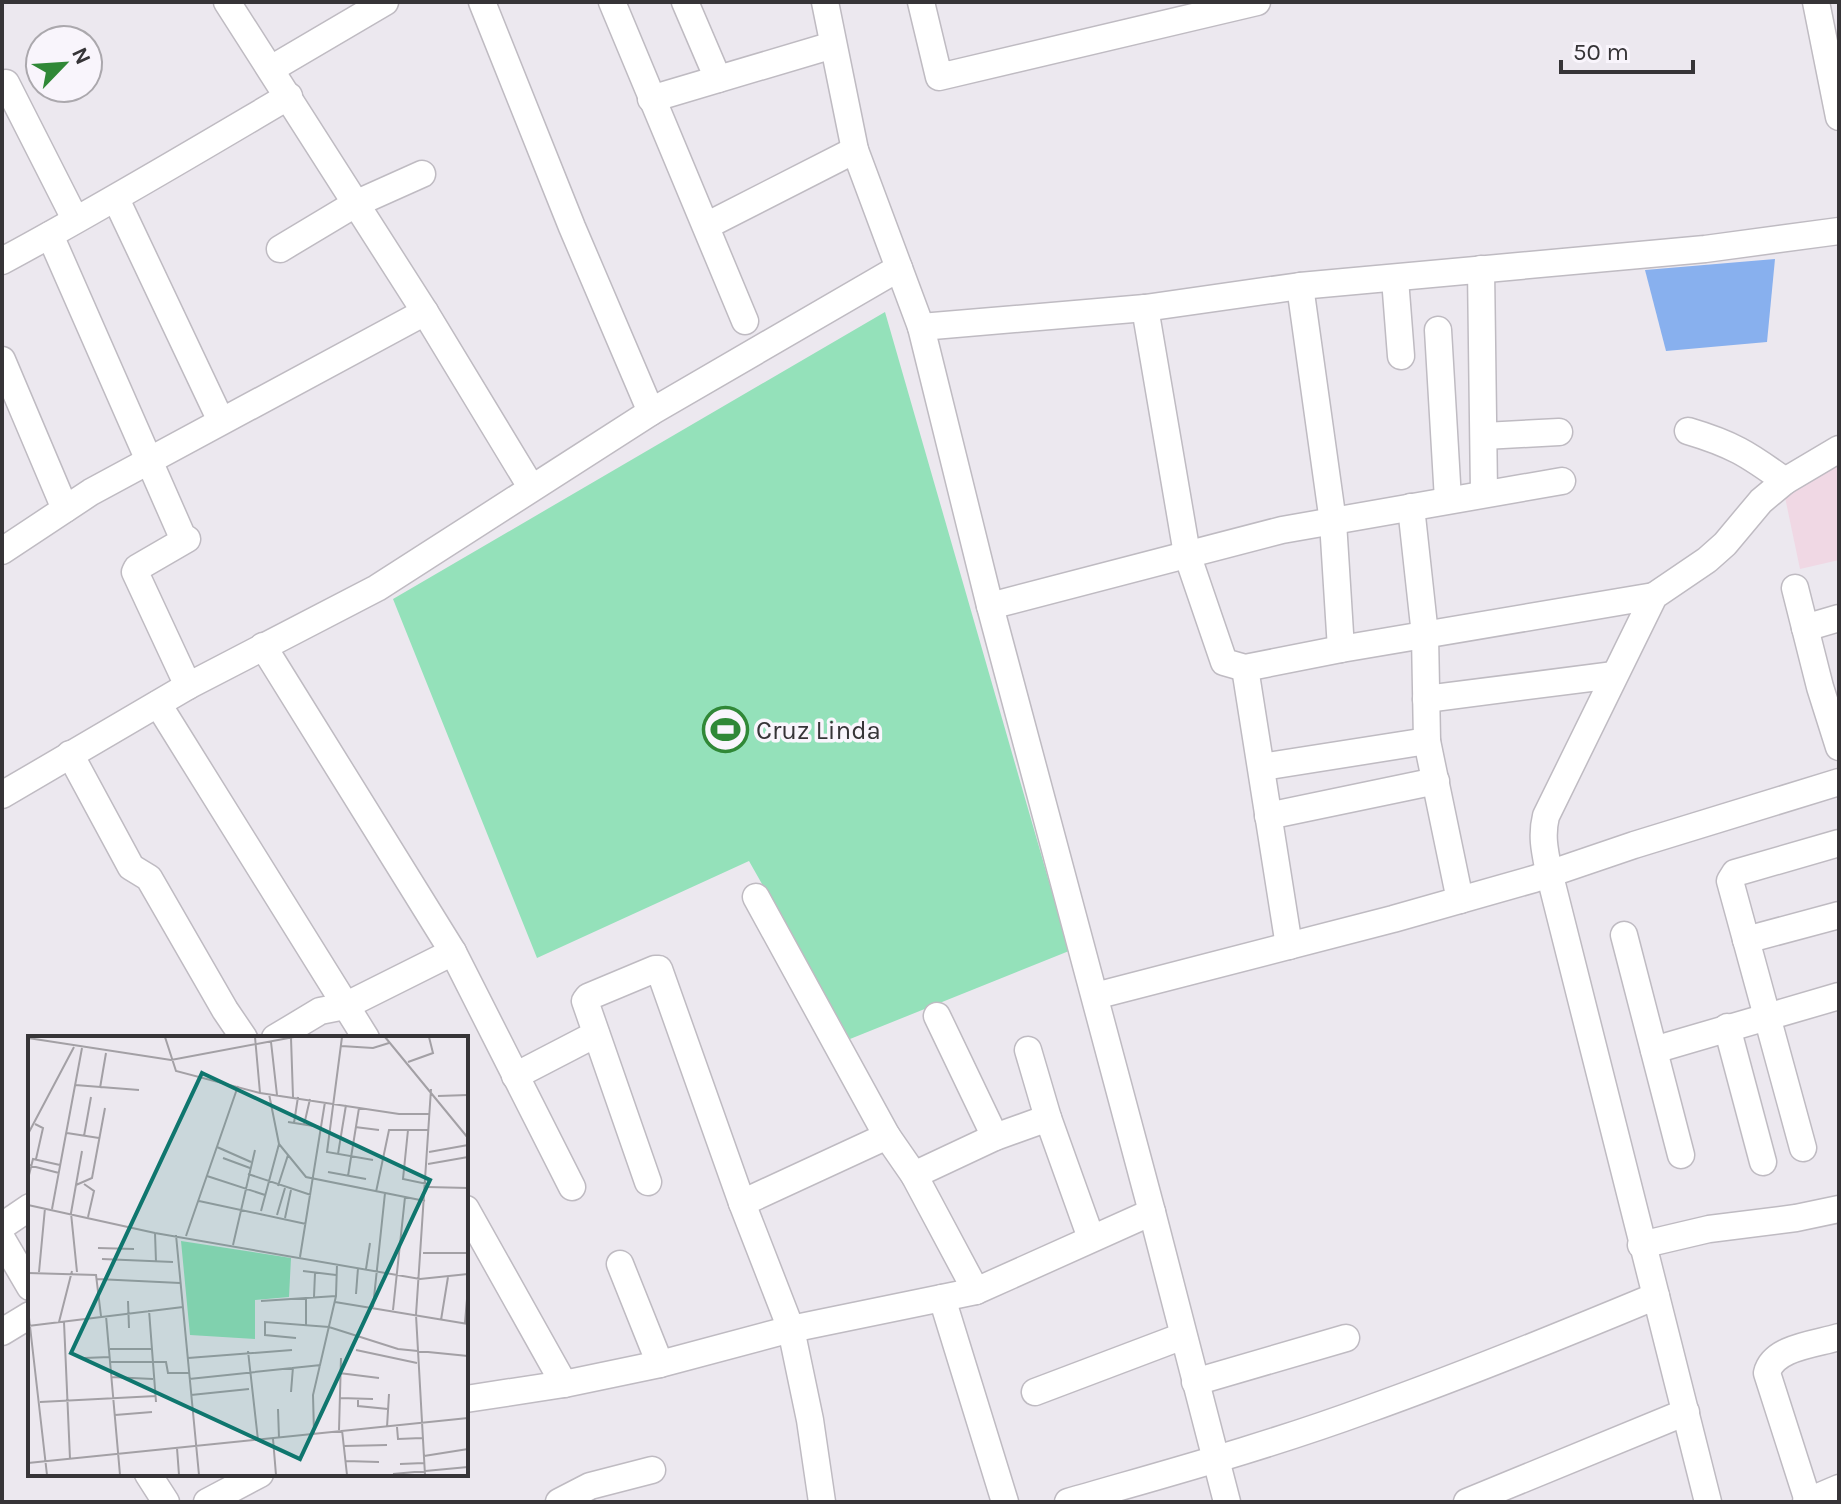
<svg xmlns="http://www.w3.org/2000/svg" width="1841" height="1504" font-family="Karla,sans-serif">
	<rect width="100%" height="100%" fill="#ece8ef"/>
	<polygon fill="#f0d8e4" points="1839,459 1839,560 1800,569 1782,483"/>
	<polygon fill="#94e1ba" points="885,312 1069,951 850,1039 749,861 537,958 393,599"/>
	<polygon fill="#88b0ee" points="1775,259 1767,342 1666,351 1645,270"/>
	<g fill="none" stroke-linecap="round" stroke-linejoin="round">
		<defs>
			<g id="minor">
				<polyline points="227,2 425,312 531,487"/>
				<polyline points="482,2 572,227 651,412"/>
				<polyline points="612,2 745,321"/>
				<polyline points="685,2 718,79"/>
				<polyline points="825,2 855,150 921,327 990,606 1152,1212 1227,1502"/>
				<polyline points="921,2 939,77 1257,2"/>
				<polyline points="1816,2 1839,117"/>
				<polyline points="271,69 385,2"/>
				<polyline points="6,83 75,219"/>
				<polyline points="651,99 833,45"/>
				<polyline points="116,199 221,421"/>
				<polyline points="706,226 855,150"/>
				<polyline points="50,235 183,538 187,539 137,568 135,572 188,686"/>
				<polyline points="280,249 355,204 422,174"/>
				<path d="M2 261C99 209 194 152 289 96"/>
				<polyline points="1481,269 1484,493"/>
				<polyline points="1395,279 1401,356"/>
				<polyline points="1300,286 1333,522 1341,649"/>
				<polyline points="1145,308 1187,554 1224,662 1245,668 1341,649 1654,596"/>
				<polyline points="921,327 1145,308 1300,286 1705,249 1839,231"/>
				<polyline points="1438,330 1448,500"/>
				<polyline points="2,360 65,509"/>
				<path d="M1688 431C1732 444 1748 454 1785 481"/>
				<polyline points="1484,436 1559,432"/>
				<polyline points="1411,507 1425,635 1427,741 1460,900"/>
				<polyline points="2,551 91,492 425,312"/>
				<polyline points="1795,588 1820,687 1839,747"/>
				<polyline points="990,606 1282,530 1562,481"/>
				<polyline points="1805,628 1839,618"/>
				<polyline points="263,646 453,952 572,1187"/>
				<polyline points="1245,668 1289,946"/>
				<polyline points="1426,699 1614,675"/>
				<polyline points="158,704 366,1038"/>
				<polyline points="70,754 131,867 149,878 225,1010 244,1038"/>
				<polyline points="1262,767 1427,741"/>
				<polyline points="2,795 188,686 377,588 651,412 899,268"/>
				<polyline points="1268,816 1436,781"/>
				<polyline points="756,897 887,1136 914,1175 976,1291"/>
				<polyline points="1624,935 1681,1155"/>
				<polyline points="1746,940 1839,915"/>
				<polyline points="1095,996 1393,919 1534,879 1634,845 1839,782"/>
				<polyline points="937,1016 995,1137"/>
				<polyline points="1727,1027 1763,1162"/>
				<polyline points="275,1038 320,1011 345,1006 453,952"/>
				<polyline points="1028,1050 1048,1118 1091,1238"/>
				<polyline points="1654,1050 1839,996"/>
				<polyline points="515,1076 596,1034"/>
				<polyline points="1803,1148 1730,881 1735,873 1839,843"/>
				<polyline points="914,1175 995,1137 1048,1118"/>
				<polyline points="648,1182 585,1001 588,997 655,969 659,969 742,1203 791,1329 810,1420 822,1502"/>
				<polyline points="742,1203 887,1136"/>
				<polyline points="466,1209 564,1384"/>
				<polyline points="2,1226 30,1207"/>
				<polyline points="2,1239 30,1287"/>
				<polyline points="1641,1245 1709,1229 1796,1218 1839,1209"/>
				<polyline points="620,1264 660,1364"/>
				<polyline points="942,1298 1005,1502"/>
				<polyline points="2,1332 30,1315"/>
				<polyline points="1195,1382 1346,1338"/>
				<polyline points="1035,1392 1183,1336"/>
				<polyline points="466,1399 564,1384 660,1364 791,1329 976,1291 1152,1212"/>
				<polyline points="148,1474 166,1502"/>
				<path d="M1808 1501 1767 1373C1773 1347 1817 1344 1839 1337"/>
				<polyline points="207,1502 260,1474"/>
				<polyline points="559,1502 590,1486 652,1470"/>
				<path d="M1068 1502C1168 1473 1268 1446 1366 1410 1464 1375 1560 1336 1656 1296"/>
				<polyline points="1467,1502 1686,1412"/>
				<path d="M1708 1502 1549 872C1545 852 1541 836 1546 816L1654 596 1707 560 1725 544 1761 501 1785 481 1839 449"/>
				<polyline points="1806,1502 1839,1488"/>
			</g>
		</defs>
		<use href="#minor" stroke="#bfbbc2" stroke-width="29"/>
		<use href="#minor" stroke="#fff" stroke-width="26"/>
	</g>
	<defs>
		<symbol id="stadium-ring" viewBox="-11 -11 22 22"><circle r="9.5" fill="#f9f5fc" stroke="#308837" stroke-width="1.5"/><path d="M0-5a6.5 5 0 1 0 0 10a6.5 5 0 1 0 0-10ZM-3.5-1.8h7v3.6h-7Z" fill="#308837"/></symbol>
	</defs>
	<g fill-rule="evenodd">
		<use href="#stadium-ring" x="700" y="704" width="51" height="51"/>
	</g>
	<g text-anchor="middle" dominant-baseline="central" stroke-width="7" stroke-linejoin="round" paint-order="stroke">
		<g font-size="26" fill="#363437" stroke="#f9f5fc" text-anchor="start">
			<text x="756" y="730">Cruz Linda</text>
		</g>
	</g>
	<g transform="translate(28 1036)">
		<rect width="440" height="440" fill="#ece8ef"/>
		<path d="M153 205 263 222 261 261 227 264V303L162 299Z" fill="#94e1ba"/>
		<path fill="none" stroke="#a3a0a5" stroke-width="2" d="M137 1 148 35 232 57 371 78H402M227 1 232 57M314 1 299 116 345 124M357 1 440 102M0 2 143 24 266 1M263 2 265 61M243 6 249 59M313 10 345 12 361 7M380 26 405 17 401 1M47 49 111 54M72 52 78 17M241 58 251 108 278 141 397 165M410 60 440 59M260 86 292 91M266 87 270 61M7 88 15 92 8 123M276 89 282 63M327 91 351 94M380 94 375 143 399 148M39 97 71 102M0 98 46 11M56 100 63 61M189 111 223 126M401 116 440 109M310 118 318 69M195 122 222 132M400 128 440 121M0 129 31 137M300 136 338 143M220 138 283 159M179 140 237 159M320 140 331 72M0 143 5 123 32 129M56 148 66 155 60 181M48 149 64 142 77 72M250 150 260 119M399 151 440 152M348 156 361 94H401M171 165 278 188M0 169 127 197 392 243 440 238M24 173 54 12M233 175 251 108M249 179 257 152M257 182 263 154M127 197 128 226M148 199 171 439M158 200 210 50M205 209 227 114M70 212 106 213M395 217H440M272 221 297 66M74 223 145 226M338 233 342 207M275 235 308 239M11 236 17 172M49 236 43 177 54 115M0 237 68 239 73 280M69 243 152 247M328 258 330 232M286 261 287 237M100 265 101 292M233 265 308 260M307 266 440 288M345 271 357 157M0 273 19 439M121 274 128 366M365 274 377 161M78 280 92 439M413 284 420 241M31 286 44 235M36 286 42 423M437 287 440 251M278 289V262M0 290 155 271M268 302 237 299V286L301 291 370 313 440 320M82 313H123M328 314 389 327M220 315 230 404M56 322 82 321M160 322 264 314M83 326H138L140 337H161M311 337 351 342M83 341 125 343M161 343 293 329M263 356 265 331M163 359 221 353M312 362 345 363M330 362V370L360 373M12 366 128 360M250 373 251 402M87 379 124 376M359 391 361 358M369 391 370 403 394 402M311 394 313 322M314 394 319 439M286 397 285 359 308 260 309 228M245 403 248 439M316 410 359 409M149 412 151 439M396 420 440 413M318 425 351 426M0 427 440 382M372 428 396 427M365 438 440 431M397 439 388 279 403 53"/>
		<path fill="#0f766e" fill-opacity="0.15" stroke="#0f766e" stroke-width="4" d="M174 37 402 144 272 423 43 317Z"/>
		<rect width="440" height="440" fill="none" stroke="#363437" stroke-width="4"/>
	</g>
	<rect width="1841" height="1504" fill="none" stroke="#363437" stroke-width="8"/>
	<g transform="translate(64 64) rotate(65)"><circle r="38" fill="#f9f5fc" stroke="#aba8ad" stroke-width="2"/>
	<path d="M0-6L14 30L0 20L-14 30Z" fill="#308837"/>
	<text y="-12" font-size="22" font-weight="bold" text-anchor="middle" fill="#363437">N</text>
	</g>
	<path d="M1561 60v12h132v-12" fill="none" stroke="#363437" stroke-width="4"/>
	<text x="1573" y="60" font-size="24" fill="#363437" stroke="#f9f5fc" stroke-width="6" paint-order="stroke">50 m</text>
</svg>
